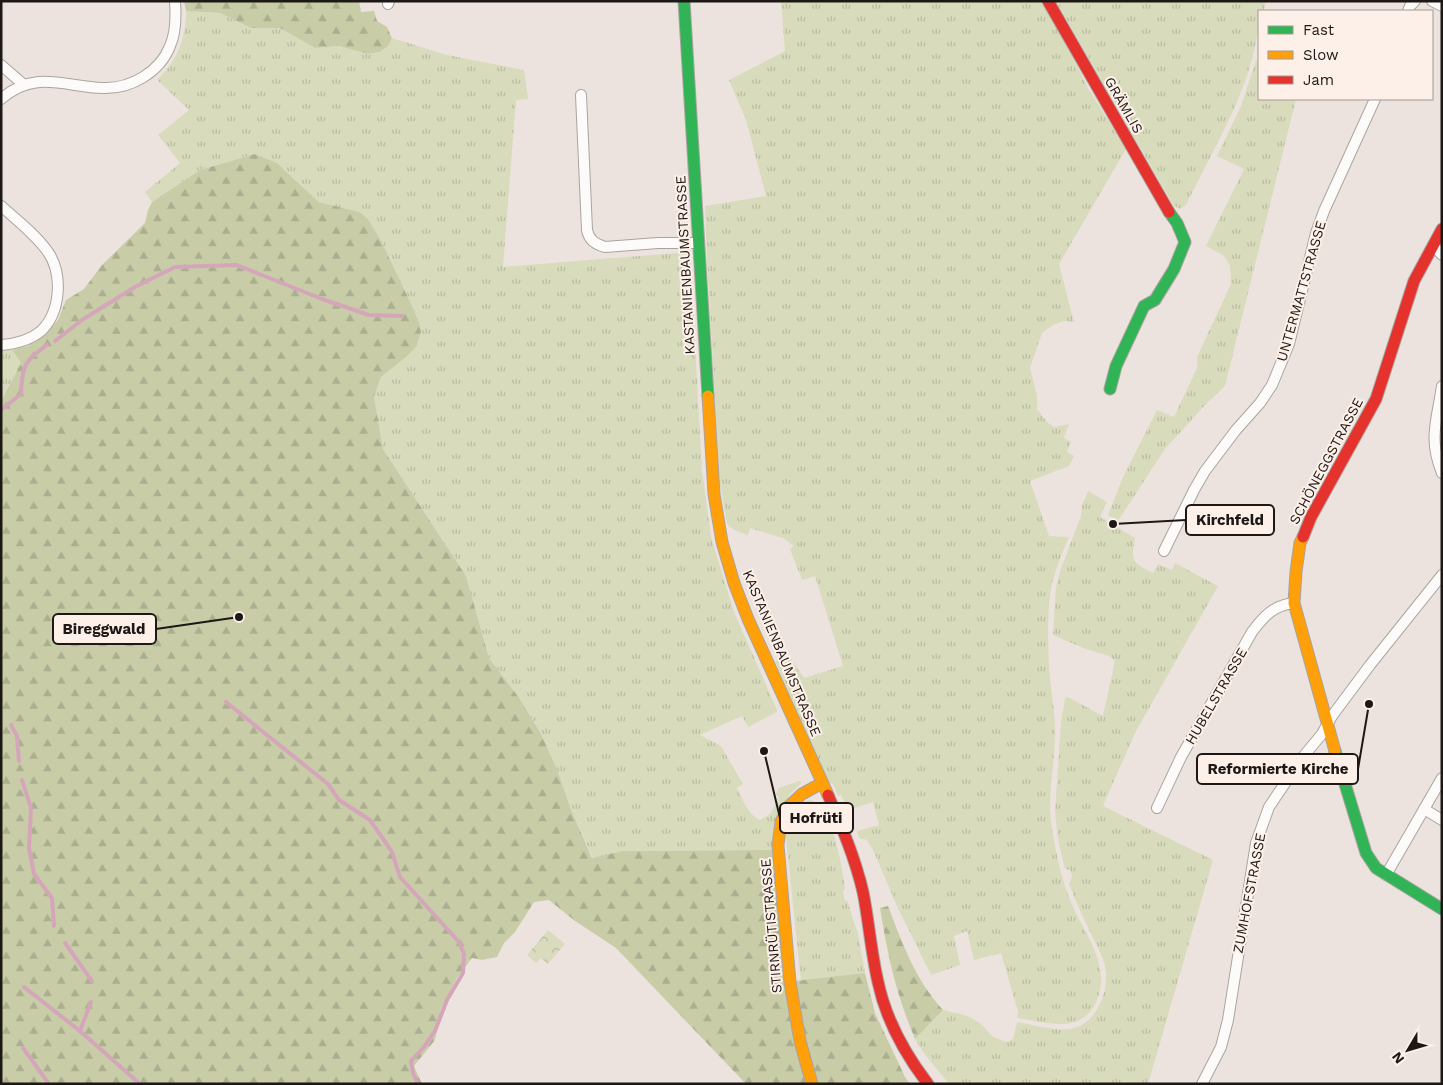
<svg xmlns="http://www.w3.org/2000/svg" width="1443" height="1085" font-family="'Work Sans',sans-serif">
	<defs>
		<pattern id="grass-tufts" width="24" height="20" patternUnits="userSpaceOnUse" patternTransform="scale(1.25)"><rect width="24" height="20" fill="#d8dcbc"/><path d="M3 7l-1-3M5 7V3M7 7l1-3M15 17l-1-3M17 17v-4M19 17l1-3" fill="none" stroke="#b9bca1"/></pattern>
		<pattern id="forest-firs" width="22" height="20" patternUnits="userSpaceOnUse" patternTransform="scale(1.25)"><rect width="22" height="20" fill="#c8cda8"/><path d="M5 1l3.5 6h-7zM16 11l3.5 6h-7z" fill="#abaf90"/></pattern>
		<pattern id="park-crowns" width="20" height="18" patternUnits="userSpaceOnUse" patternTransform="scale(1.25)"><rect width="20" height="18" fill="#d8dcbc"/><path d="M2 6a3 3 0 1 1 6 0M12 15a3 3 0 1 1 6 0" fill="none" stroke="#b9bca1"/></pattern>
	</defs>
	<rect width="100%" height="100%" fill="#ece3de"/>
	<g fill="url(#grass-tufts)">
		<path d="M781 1H1045L1088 88 1126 149 1059 264 1074 322 1064 321 1053 325 1042 333 1030 368 1037 395V409L1047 422 1054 427 1069 424 1064 438 1071 442 1067 452 1074 456 1069 466 1030 481 1049 536 1069 537C1063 551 1057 565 1053 580 1046 607 1048 650 1050 678 1052 698 1056 718 1055 738 1054 768 1047 798 1052 828 1056 853 1061 879 1071 902 1083 932 1112 965 1097 1000 1082 1036 1047 1022 1017 1018L1018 1012 1001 953 974 960 967 931 954 936 960 965 931 975 896 904 874 852 867 840 859 838 857 831 879 825 873 802 848 810 841 795 838 796 833 784 829 783 775 661 789 656 804 678 843 666 815 576 802 580 790 549 794 546 783 538 750 528 748 535C740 532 732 531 727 523L720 484 707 260 705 206 766 196 746 120 729 80 785 51Z"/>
		<path d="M1056 1H1266L1264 11H1259C1259 77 1214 147 1186 205L1180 209 1174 206Z"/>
		<path d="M186 11 220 13 251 28H280L315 48 339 46 368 54 380 52 388 46 392 38 447 55 524 70 528 99 516 100 503 267 690 252 702 471 711 537 734 612 777 710V712L748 727 742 716 700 735 721 746 743 784 737 788C743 800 748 815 760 820L770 814 779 798 776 794 779 788 799 781 802 782 789 795 774 850 622 851 593 858 570 807 557 769 541 734 520 699 489 658 466 576 383 449 374 398 381 377 405 358 368 219 360 212 319 202 284 169 255 154 200 170 152 202 145 192 180 163 158 135 189 110 157 80C177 61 186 39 186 11Z"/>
		<polygon points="1256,60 1259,61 1259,99 1296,99 1225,386 1205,405 1165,449 1118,521 1108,515 1123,477 1157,410 1174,417 1197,368 1197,357 1231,284 1230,266 1224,256 1206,246 1244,169 1217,156 1241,106"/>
		<polygon points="12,350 21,363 1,401 1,351"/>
		<path d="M1088 491 1107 502 1100 517 1135 538C1131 561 1131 562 1153 573L1158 564 1172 570 1175 563 1218 586 1135 733 1103 806 1213 860 1148 1084H949L923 1052 915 1039 943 1010C955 1013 968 1014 978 1022 992 1032 986 1036 1007 1042L1013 1039 1017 1022C1034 1025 1054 1031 1070 1029 1083 1027 1091 1019 1097 1009 1104 998 1107 985 1106 972 1105 961 1099 950 1094 940 1085 921 1076 903 1069 884L1072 877 1070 870 1065 869 1058 839 1055 812 1061 722 1065 698 1068 697 1103 716 1115 661 1109 656 1083 648 1053 635 1056 587 1060 571 1081 516 1082 505Z"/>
		<path d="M810 800C832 804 843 869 845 888L843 893 845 900 848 902 853 920 858 933 865 973 801 982 786 838C789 824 793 802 810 800Z"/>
	</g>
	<g fill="url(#forest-firs)">
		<polygon points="184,1 359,1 361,12 374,11 377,21 387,27 392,38 388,46 380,52 368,54 339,46 315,48 280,28 251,28 220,13 186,11"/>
		<polygon points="255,154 277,163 319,202 360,212 368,219 381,241 412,306 419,323 421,332 416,347 405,358 381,377 374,397 383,449 466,576 489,658 520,699 541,734 557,769 570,807 592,858 622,851 774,850 787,982 865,973 875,1013 905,1077 910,1084 746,1084 616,948 575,921 549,900 534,902 515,932 504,943 497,957 482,960 472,958 457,978 441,1009 435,1040 414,1066 422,1084 1,1084 1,401 21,363 12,350 28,346 49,330 58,320 66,300 84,289 102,265 145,223 148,210 152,202 200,170"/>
		<path d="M888 906C903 945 915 979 943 1010L915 1039C896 994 888 957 880 908Z"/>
	</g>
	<polygon fill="url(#park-crowns)" points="548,930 565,944 548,964 541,958 536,963 527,955"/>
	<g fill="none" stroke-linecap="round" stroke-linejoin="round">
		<g stroke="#d5a6ba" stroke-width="4">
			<polyline points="55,341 82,320 135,287 175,267 237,265 322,299 369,315 402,316"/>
			<path d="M1 410 21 394C22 365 24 362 47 345"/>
			<polyline points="226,702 328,784 339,800 370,820 392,852 400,877 459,942 464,954 463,973 447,1000 435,1031 424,1047 411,1061 413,1073 418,1084"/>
			<polyline points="11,725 17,736 19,761"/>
			<polyline points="22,780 31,808 29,848 34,874 52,898 54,926"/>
			<polyline points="65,943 92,981"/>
			<polyline points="24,987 80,1031 140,1084"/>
			<polyline points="80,1031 91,1002"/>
			<polyline points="23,1048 49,1084"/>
		</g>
		<defs>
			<g id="street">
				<polyline points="1432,1 1442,6"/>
				<polyline points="388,4 389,1"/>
				<polyline points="1408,11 1410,6 1415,1"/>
				<polyline points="1,65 23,84"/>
				<path d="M581 95 587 230C589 240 595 244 605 247L658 243H698"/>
				<path d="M1 99C35 69 65 87 103 88 131 89 160 72 170 46 176 33 176 15 175 1"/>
				<path d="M1 206C17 220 35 234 48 252 63 274 61 312 41 331 29 341 15 344 1 345"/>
				<polyline points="1434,246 1442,255"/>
				<path d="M1442 386C1437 420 1428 439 1442 473"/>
				<polyline points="1164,551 1194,490 1205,471 1236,430 1260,403 1272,385 1289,344 1316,233 1324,211 1375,99"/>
				<path d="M1157 808 1181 757 1252 632C1264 616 1274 605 1294 603"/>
				<polyline points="1424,809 1442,820"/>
				<polyline points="1386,875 1442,778"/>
				<polyline points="1202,1084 1221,1047 1228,1020 1256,843 1269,807 1302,758 1322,734 1332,716 1370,665 1442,575"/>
			</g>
			<g id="fast">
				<polyline points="684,1 708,396"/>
				<polyline points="1110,389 1116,366 1144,306 1155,300 1174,269 1185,242 1177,223 1169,212"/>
				<polyline points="1335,751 1366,853 1376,868 1442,909"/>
			</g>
			<g id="slow">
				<polyline points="708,396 714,494 722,542 734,583 748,619 828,795"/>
				<polyline points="1303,537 1300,543 1296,572 1294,603 1335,751"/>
				<polyline points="812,1084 800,1041 790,982 778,845 781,822 789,806 802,794 822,783"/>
			</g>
			<g id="jam">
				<polyline points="1048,1 1169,212"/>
				<polyline points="1303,537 1311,517 1376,399 1414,281 1442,229"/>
				<path d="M828 795C842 827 855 858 863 892 869 922 871 952 878 982 886 1020 905 1054 928 1084"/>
			</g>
		</defs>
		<use href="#street" stroke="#aaa39f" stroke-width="12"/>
		<use href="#fast" stroke="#aaa39f" stroke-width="13"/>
		<use href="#slow" stroke="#aaa39f" stroke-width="13"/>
		<use href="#jam" stroke="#aaa39f" stroke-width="13"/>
		<use href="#street" stroke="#fcfbfa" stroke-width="10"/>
		<use href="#fast" stroke="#30b455" stroke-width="11"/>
		<use href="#slow" stroke="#ff9f0a" stroke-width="11"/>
		<use href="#jam" stroke="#e5322d" stroke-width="11"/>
	</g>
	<g text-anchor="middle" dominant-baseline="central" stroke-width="4" stroke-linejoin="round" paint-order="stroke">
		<g font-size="14" fill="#1d1815" stroke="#fdf0e8">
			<text transform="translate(1124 105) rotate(60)">GRÄMLIS</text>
			<text transform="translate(685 265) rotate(-93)">KASTANIENBAUMSTRASSE</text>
			<text transform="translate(1301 291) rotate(-74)">UNTERMATTSTRASSE</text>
			<text transform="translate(1326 461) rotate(-62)">SCHÖNEGGSTRASSE</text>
			<text transform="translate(782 653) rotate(67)">KASTANIENBAUMSTRASSE</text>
			<text transform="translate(1216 696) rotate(-60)">HUBELSTRASSE</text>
			<text transform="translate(1249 893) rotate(-79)">ZUMHOFSTRASSE</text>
			<text transform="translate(771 926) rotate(-95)">STIRNRÜTISTRASSE</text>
		</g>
	</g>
	<path fill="none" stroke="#1d1815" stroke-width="2" d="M1113 524L1186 520M239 617L156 629M1369 704L1358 769M764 751L780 818"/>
	<g fill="#1d1815" stroke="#fdf0e8" stroke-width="2">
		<circle cx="1113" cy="524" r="5"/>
		<circle cx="239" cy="617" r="5"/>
		<circle cx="1369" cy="704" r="5"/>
		<circle cx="764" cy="751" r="5"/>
	</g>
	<g fill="#fdf0e8" stroke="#1d1815" stroke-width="2">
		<rect x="1186" y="505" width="88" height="30" rx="5"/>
		<rect x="53" y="614" width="103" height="30" rx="5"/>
		<rect x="1197" y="754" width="161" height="30" rx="5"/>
		<rect x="780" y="803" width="73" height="30" rx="5"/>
	</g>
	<g font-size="15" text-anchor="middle" font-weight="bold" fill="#1d1815">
		<text x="1230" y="525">Kirchfeld</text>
		<text x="104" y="634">Bireggwald</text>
		<text x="1278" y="774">Reformierte Kirche</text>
		<text x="816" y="823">Hofrüti</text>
	</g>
	<rect width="1443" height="1085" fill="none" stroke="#1d1815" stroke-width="5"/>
	<rect x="1258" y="10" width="175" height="90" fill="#fdf0e8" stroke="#a39a94"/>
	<rect x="1268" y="26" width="25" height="8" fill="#30b455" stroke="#a39a94"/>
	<text x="1303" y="35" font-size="15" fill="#1d1815">Fast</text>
	<rect x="1268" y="51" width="25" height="8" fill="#ff9f0a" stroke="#a39a94"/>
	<text x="1303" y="60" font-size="15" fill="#1d1815">Slow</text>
	<rect x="1268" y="76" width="25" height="8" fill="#e5322d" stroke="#a39a94"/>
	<text x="1303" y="85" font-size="15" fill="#1d1815">Jam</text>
	<g transform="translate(1408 1050) rotate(232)" stroke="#fdf0e8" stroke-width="4" paint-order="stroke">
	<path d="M0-4L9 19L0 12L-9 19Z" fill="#1d1815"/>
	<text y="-8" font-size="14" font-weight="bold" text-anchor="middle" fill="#1d1815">N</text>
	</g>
</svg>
